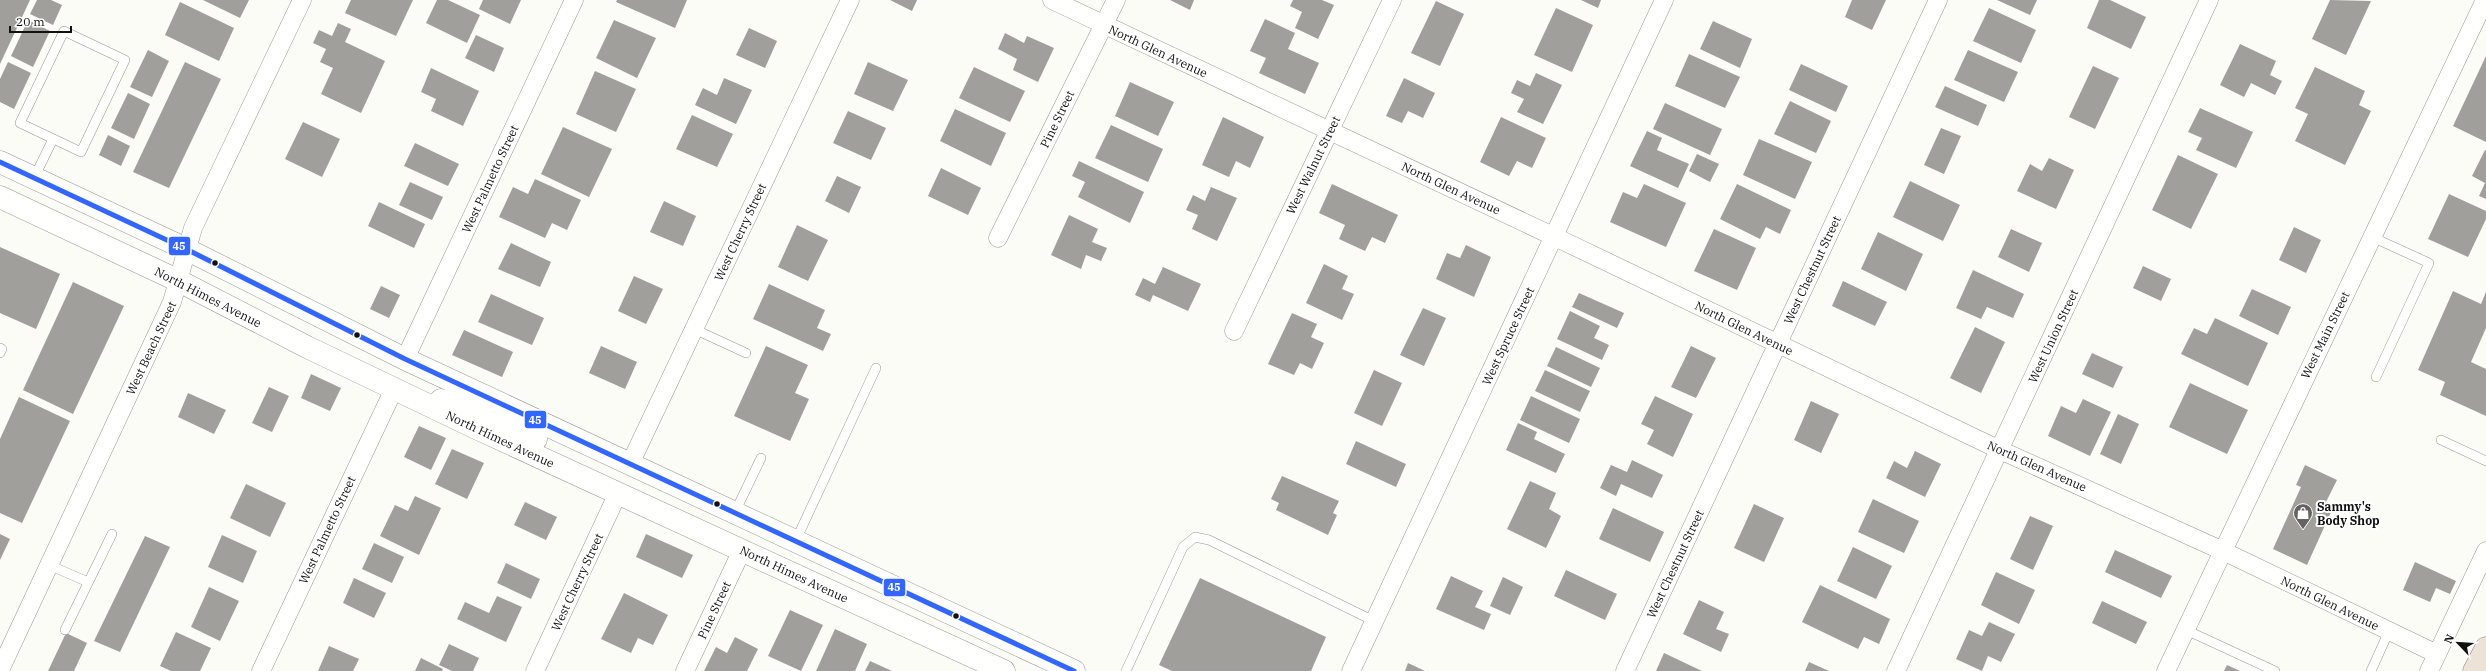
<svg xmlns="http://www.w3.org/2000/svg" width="2486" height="671" font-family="'IBM Plex Serif',serif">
	<rect width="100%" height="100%" fill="#fcfcf7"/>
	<g fill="#a19f9c">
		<polygon points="0,0 30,0 0,64"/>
		<polygon points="37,0 51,0 62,5 53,25 30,14"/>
		<polygon points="203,0 249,0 240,18"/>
		<polygon points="351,0 413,0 396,36 345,13"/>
		<polygon points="437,0 448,0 480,15 467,43 426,23"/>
		<polygon points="483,0 521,0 510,24 479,9"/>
		<polygon points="617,0 687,0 675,28 616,2"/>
		<polygon points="890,0 917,0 912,11"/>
		<polygon points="1170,0 1194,0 1190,10"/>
		<polygon points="1293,0 1322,0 1334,5 1318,39 1295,28 1302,12 1290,6"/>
		<polygon points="1581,0 1601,0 1598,8"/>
		<polygon points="1852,0 1886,0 1872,30 1845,17"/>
		<polygon points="1997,0 2037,0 2030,15"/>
		<polygon points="2099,0 2110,0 2146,17 2131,49 2087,28"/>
		<polygon points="2330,0 2371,1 2346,55 2312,39"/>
		<polygon points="1436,1 1464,14 1440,66 1411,53"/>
		<polygon points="180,2 234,28 219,61 165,35"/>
		<polygon points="1556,8 1593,25 1572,72 1534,55"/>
		<polygon points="1989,8 2036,30 2021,63 1973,41"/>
		<polygon points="1265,19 1295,33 1288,49 1319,63 1305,94 1259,73 1266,58 1250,51"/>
		<polygon points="28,20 50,31 33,67 11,56"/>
		<polygon points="614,20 656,38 637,78 596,58"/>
		<polygon points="1713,21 1752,39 1740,68 1700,49"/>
		<polygon points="338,23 351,29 345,42 385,61 361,113 321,94 333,68 320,62 326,49 313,43 319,30 332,36"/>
		<polygon points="749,28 777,41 765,68 736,55"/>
		<polygon points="1005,33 1024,43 1027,36 1054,48 1038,82 1013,70 1017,59 998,49"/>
		<polygon points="476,35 504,48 494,72 465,58"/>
		<polygon points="2240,44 2276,61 2270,75 2282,81 2275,95 2251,83 2244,97 2220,85"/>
		<polygon points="148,50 169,61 152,97 130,87"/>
		<polygon points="1968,50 2018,72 2004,102 1954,80"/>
		<polygon points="1689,54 1740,77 1725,108 1675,86"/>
		<polygon points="2486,56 2486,142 2453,126"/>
		<polygon points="8,62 31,73 14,109 0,102 0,79"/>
		<polygon points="185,62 221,79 169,188 133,172"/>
		<polygon points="868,62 908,80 893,111 854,94"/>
		<polygon points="1801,64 1848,86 1836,112 1789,90"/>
		<polygon points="2093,66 2119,78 2095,129 2069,117"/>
		<polygon points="974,67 1025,91 1010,122 959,98"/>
		<polygon points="2315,67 2365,91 2359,105 2371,111 2345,165 2295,141 2308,114 2295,108"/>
		<polygon points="431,68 479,91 463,126 431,111 436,99 421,92"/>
		<polygon points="595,71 636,89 616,132 576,114"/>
		<polygon points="1536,73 1562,85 1543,124 1517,112 1524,99 1511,93 1517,80 1530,86"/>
		<polygon points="724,78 752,90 736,124 695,105 703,88 717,95"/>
		<polygon points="1404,78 1435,93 1423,118 1408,111 1402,123 1386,116"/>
		<polygon points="1130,82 1174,102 1158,136 1115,116"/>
		<polygon points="1945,86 1987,105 1978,126 1935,107"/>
		<polygon points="128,93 150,104 134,139 111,128"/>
		<polygon points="1790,101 1831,121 1816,153 1774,134"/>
		<polygon points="1665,103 1722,129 1710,155 1653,129"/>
		<polygon points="2200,108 2253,132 2236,168 2196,150 2202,138 2188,132"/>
		<polygon points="955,109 1006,133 991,166 940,141"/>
		<polygon points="848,111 886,128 871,160 833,143"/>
		<polygon points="692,115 733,134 717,167 676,149"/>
		<polygon points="1223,117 1264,137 1250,168 1236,161 1229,177 1202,165"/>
		<polygon points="1501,117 1546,138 1532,168 1517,161 1509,176 1480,162"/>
		<polygon points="303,122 340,139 322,177 285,159"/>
		<polygon points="1111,125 1163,149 1148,182 1095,158"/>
		<polygon points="563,127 612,149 589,197 541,174"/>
		<polygon points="1941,128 1961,136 1944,174 1924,165"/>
		<polygon points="1647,131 1662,138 1657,150 1689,164 1678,188 1630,166"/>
		<polygon points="108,135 130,146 121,166 99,155"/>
		<polygon points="1759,139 1812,162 1795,199 1743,175"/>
		<polygon points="415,143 459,164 448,186 404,166"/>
		<polygon points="2485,150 2486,150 2486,199 2479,196 2485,183 2472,176"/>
		<polygon points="1697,154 1719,164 1710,182 1689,171"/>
		<polygon points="2178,155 2218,174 2191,229 2152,210"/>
		<polygon points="2049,158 2074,170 2056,209 2017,191 2030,164 2042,171"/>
		<polygon points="1079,161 1144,192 1130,223 1078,197 1085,182 1072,176"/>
		<polygon points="941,168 981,188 968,215 928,196"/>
		<polygon points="837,176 861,187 849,213 825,201"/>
		<polygon points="535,179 581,200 567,230 552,223 545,238 499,217 513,187 528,194"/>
		<polygon points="1910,181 1960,205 1943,241 1893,217"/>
		<polygon points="410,182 443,197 432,220 399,205"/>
		<polygon points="1332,184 1398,215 1385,243 1372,237 1365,251 1339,239 1345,225 1319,213"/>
		<polygon points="1644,184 1686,203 1666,247 1610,222 1623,192 1637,198"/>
		<polygon points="1737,184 1791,210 1780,234 1766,227 1760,239 1720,219"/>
		<polygon points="1211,187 1237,198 1217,241 1192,229 1198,215 1186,210 1193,195 1205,201"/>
		<polygon points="2449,194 2486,211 2486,219 2468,257 2428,239"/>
		<polygon points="664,201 696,216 683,246 650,232"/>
		<polygon points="379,202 425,224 414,248 368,226"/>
		<polygon points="1069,215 1098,229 1092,242 1107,248 1101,261 1086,255 1081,269 1051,255"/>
		<polygon points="797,225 828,240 808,281 778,267"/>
		<polygon points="2294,227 2321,240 2306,273 2279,260"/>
		<polygon points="1714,229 1756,248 1737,290 1694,271"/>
		<polygon points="2011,229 2042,243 2029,272 1998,257"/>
		<polygon points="1878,232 1923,254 1906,291 1861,269"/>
		<polygon points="511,243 551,262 540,287 498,269"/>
		<polygon points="1466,245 1491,257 1474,297 1436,279 1447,253 1460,258"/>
		<polygon points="0,247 60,274 36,329 0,313"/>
		<polygon points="1324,264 1348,276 1342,289 1354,294 1342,320 1306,303"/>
		<polygon points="2143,266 2171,279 2161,301 2133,288"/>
		<polygon points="1163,267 1201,284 1188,311 1153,295 1150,302 1135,295 1143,278 1155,284"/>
		<polygon points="1973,270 2024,294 2013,318 1987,307 1981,319 1956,308"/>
		<polygon points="634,276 663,289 646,324 618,311"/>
		<polygon points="1843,281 1887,302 1875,326 1832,306"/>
		<polygon points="73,282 124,306 73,414 23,390"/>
		<polygon points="769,284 825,310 817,328 831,334 823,351 753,319"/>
		<polygon points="381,286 400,295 389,318 370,309"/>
		<polygon points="2252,289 2291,307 2278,335 2239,316"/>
		<polygon points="2453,291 2481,304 2486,292 2486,328 2471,362 2486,369 2486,416 2440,395 2445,382 2418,370"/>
		<polygon points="1579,293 1624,313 1617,328 1572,307"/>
		<polygon points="491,294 544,318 532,345 478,322"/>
		<polygon points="1423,308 1446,318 1424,366 1400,355"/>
		<polygon points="1570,311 1600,326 1594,338 1609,345 1602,360 1557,339"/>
		<polygon points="1292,313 1317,324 1311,337 1324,343 1312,369 1300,363 1294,375 1268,364"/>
		<polygon points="2215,318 2268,343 2248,386 2181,354 2194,328 2207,334"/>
		<polygon points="1975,327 2005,342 1981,393 1950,378"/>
		<polygon points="464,330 513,352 502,377 452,355"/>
		<polygon points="601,346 637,362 625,389 589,373"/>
		<polygon points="766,346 808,365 795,393 809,399 790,441 734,416"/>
		<polygon points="1691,346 1716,358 1696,398 1671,387"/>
		<polygon points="1556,347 1600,368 1591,387 1547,366"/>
		<polygon points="2092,353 2123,367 2113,388 2082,374"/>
		<polygon points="1374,370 1402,383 1382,426 1354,413"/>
		<polygon points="1545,370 1590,391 1580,412 1535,391"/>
		<polygon points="311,374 341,388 330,411 301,398"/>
		<polygon points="2190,383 2248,410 2227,454 2169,427"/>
		<polygon points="269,387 289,396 272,432 252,423"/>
		<polygon points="188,393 226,410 214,434 178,417"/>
		<polygon points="1531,396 1580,419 1569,443 1520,420"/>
		<polygon points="1655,396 1693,414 1673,457 1647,444 1654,430 1641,424"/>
		<polygon points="19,397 70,421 22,523 0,513 0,439"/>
		<polygon points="2083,399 2111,412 2090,456 2048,436 2061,406 2076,413"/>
		<polygon points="1811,401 1839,414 1821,453 1794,440"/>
		<polygon points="2118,414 2139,424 2121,464 2100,454"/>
		<polygon points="1518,423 1537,432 1534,439 1565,454 1556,473 1506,450"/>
		<polygon points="419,426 446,438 431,470 404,457"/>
		<polygon points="1356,441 1406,464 1396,487 1346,464"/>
		<polygon points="452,449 484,463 467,499 435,484"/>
		<polygon points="1915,451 1941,464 1925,497 1886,478 1894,461 1907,468"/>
		<polygon points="1632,460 1663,475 1652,498 1621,484 1616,496 1600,488 1611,465 1627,472"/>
		<polygon points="2305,465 2337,480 2324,506 2332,510 2307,565 2273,549 2301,487 2296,485"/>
		<polygon points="1282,476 1339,501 1333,513 1337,515 1328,535 1276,510 1279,503 1271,499"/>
		<polygon points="1530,481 1556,493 1549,509 1561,516 1546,548 1507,529"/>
		<polygon points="246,484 286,503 270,537 230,518"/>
		<polygon points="415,496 441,508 419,555 380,536 395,505 408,511"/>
		<polygon points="1873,499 1919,521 1904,553 1858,532"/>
		<polygon points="525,502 557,517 546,540 514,525"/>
		<polygon points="1754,504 1784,518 1764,562 1734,548"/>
		<polygon points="1613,508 1664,532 1650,562 1599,539"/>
		<polygon points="2030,516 2053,526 2033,570 2010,559"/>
		<polygon points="0,534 10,539 0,560"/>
		<polygon points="646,534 693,555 682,578 636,557"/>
		<polygon points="222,535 257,551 243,583 208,567"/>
		<polygon points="145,536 170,547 120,652 94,641"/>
		<polygon points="374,543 404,557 392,583 362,569"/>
		<polygon points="1853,547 1892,566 1876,599 1837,581"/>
		<polygon points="2115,550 2172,576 2161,598 2105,572"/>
		<polygon points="2415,562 2456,581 2450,594 2436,588 2430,602 2403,590"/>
		<polygon points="506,563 540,579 531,599 497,583"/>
		<polygon points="1566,570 1617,594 1605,620 1554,596"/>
		<polygon points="1996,572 2035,590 2019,624 1981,605"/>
		<polygon points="1451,576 1483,591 1475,607 1491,614 1484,630 1436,609"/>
		<polygon points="1503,577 1523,587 1510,615 1490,606"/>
		<polygon points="354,578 386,593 374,618 343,603"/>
		<polygon points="1200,578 1326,637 1311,671 1172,671 1159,665"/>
		<polygon points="1820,585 1890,619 1879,644 1864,637 1858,649 1802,622"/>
		<polygon points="209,587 239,601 220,641 191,627"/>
		<polygon points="624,593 668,615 653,645 638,638 631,653 601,639"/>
		<polygon points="497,596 522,607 506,642 457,619 465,602 489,613"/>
		<polygon points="1699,600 1724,612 1716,629 1729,634 1721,652 1683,634"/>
		<polygon points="2102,601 2147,622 2136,644 2092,623"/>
		<polygon points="790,610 823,625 801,671 768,656"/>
		<polygon points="1989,622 2015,634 2001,662 1988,656 1982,671 1956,659 1969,630 1982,636"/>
		<polygon points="835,629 867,644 855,671 816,671"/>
		<polygon points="176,632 211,648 200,671 171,671 160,666"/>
		<polygon points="66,633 87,643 74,671 48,671"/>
		<polygon points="735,637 758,649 747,671 704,671 716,647 727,653"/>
		<polygon points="449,644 479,658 473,671 452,671 439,665"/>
		<polygon points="329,646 359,659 353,671 318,671"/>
		<polygon points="1664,653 1702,671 1656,671"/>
		<polygon points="421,658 443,669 442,671 415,671"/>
		<polygon points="870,661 892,671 865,671"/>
		<polygon points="1809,662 1829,671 1805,671"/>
		<polygon points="1408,663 1425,671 1405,671"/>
		<polygon points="2227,665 2240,671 2224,671"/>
	</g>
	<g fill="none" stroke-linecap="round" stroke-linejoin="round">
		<defs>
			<g id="service">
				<polygon points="64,31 125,60 81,152 20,123"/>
				<polyline points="34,178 53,139"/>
				<polyline points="2372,237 2429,263 2376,377"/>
				<polyline points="694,329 746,353"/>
				<polyline points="0,348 2,349 0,353"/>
				<polyline points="2441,440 2486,461"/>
				<polyline points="735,512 761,458"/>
				<polyline points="796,540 876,368"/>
				<polyline points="49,565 88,582"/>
				<polyline points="65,630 112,534"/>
				<polyline points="2186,630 2275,671"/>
				<polyline points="1126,671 1183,547 1195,537 1209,540 1374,621"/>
				<polyline points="2371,671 2389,631"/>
			</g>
			<g id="minor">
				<polyline points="1052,0 1555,237 2000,450 2223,551 2437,654"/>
				<polyline points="998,238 1116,0"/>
				<polyline points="1234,331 1392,0"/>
				<polyline points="405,359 574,0"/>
				<polyline points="630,464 850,0"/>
				<polyline points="0,670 172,302 193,228 302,0"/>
				<polyline points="261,671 394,389"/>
				<polyline points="535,671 618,493"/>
				<polyline points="685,671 742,550"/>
				<polyline points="1351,671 1664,0"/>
				<polyline points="1625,671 1938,0"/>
				<polyline points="1896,671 2209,0"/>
				<polyline points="2166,671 2485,0"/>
				<polyline points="2429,671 2486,551"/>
			</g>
			<g id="tertiary">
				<polyline points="0,162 186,249 405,359 1074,671"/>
				<polyline points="0,197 179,281 307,347 476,428 1004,671"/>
				<polyline points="441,400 470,408 536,439"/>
			</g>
			<polyline id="motorway" points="2474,671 2486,648"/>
		</defs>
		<use href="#service" stroke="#979795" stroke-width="10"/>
		<use href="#minor" stroke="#979795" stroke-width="19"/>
		<use href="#tertiary" stroke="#979795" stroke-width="23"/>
		<use href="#motorway" stroke="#848482" stroke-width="23"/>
		<use href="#service" stroke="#fffffe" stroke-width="9"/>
		<use href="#minor" stroke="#fffffe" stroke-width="18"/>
		<use href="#tertiary" stroke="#fffffe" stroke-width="22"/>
		<use href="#motorway" stroke="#ece2d6" stroke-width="22"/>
		<defs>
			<polyline id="bus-1" points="0,162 186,249 405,359 1074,671"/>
		</defs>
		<use href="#bus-1" stroke="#fff" stroke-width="8"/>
		<use href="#bus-1" stroke="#36f" stroke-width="5"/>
	</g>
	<defs>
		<symbol id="shop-pin" viewBox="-11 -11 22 30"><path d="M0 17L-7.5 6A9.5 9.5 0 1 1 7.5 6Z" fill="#636362" stroke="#fff"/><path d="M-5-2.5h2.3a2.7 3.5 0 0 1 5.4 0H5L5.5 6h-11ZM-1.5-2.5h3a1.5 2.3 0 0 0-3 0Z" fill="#fff"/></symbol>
	</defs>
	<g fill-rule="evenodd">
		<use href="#shop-pin" x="2292" y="502" width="22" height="30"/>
	</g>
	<g fill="#111" stroke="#fff" stroke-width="1.5">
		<circle cx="215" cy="263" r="3.5"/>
		<circle cx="357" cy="335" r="3.5"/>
		<circle cx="717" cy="504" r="3.5"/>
		<circle cx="956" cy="616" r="3.5"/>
	</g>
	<g text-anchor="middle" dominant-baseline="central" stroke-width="4" stroke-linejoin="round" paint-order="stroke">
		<g font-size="12" fill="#111" stroke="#fff">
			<text transform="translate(1158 51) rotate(25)">North Glen Avenue</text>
			<text transform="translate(1057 119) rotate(-64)">Pine Street</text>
			<text transform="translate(1313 165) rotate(-64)">West Walnut Street</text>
			<text transform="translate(490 179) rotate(-65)">West Palmetto Street</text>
			<text transform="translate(1451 188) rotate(25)">North Glen Avenue</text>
			<text transform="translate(740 232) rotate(-65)">West Cherry Street</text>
			<text transform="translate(1812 270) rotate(-65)">West Chestnut Street</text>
			<text transform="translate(208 297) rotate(27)">North Himes Avenue</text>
			<text transform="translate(1744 328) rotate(26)">North Glen Avenue</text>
			<text transform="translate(2325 335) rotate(-64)">West Main Street</text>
			<text transform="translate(1508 336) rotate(-65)">West Spruce Street</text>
			<text transform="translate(2053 336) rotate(-65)">West Union Street</text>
			<text transform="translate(151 348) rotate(-65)">West Beach Street</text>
			<text transform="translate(500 439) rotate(25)">North Himes Avenue</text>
			<text transform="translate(2037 466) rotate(24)">North Glen Avenue</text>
			<text transform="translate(327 530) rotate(-65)">West Palmetto Street</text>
			<text transform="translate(1675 564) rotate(-65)">West Chestnut Street</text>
			<text transform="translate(794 574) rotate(25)">North Himes Avenue</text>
			<text transform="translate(577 582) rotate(-65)">West Cherry Street</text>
			<text transform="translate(2330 603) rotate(26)">North Glen Avenue</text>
			<text transform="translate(714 610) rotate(-65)">Pine Street</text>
		</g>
		<g font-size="12" font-weight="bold" fill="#111" stroke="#fff" text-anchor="start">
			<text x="2317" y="506">Sammy's<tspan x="2317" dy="14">Body Shop</tspan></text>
		</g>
	</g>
	<g stroke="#fff" stroke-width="1.5">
		<rect x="168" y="236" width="23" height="20" rx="4" fill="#36f"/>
		<rect x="524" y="410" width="23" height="19" rx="4" fill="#36f"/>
		<rect x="883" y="578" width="23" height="19" rx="4" fill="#36f"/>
	</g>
	<g font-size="11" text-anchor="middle" font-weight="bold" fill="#fff">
		<text x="179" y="250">45</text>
		<text x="535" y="424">45</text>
		<text x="894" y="591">45</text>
	</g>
	<g transform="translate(2458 643) rotate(295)" stroke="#ffffff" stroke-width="3" paint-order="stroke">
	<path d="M0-3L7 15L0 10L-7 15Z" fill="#111111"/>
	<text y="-6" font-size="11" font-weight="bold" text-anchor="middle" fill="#111111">N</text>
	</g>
	<path d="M10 26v6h61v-6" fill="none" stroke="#111111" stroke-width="2"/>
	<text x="16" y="26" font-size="12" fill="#111111" stroke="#ffffff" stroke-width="3" paint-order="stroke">20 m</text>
</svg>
